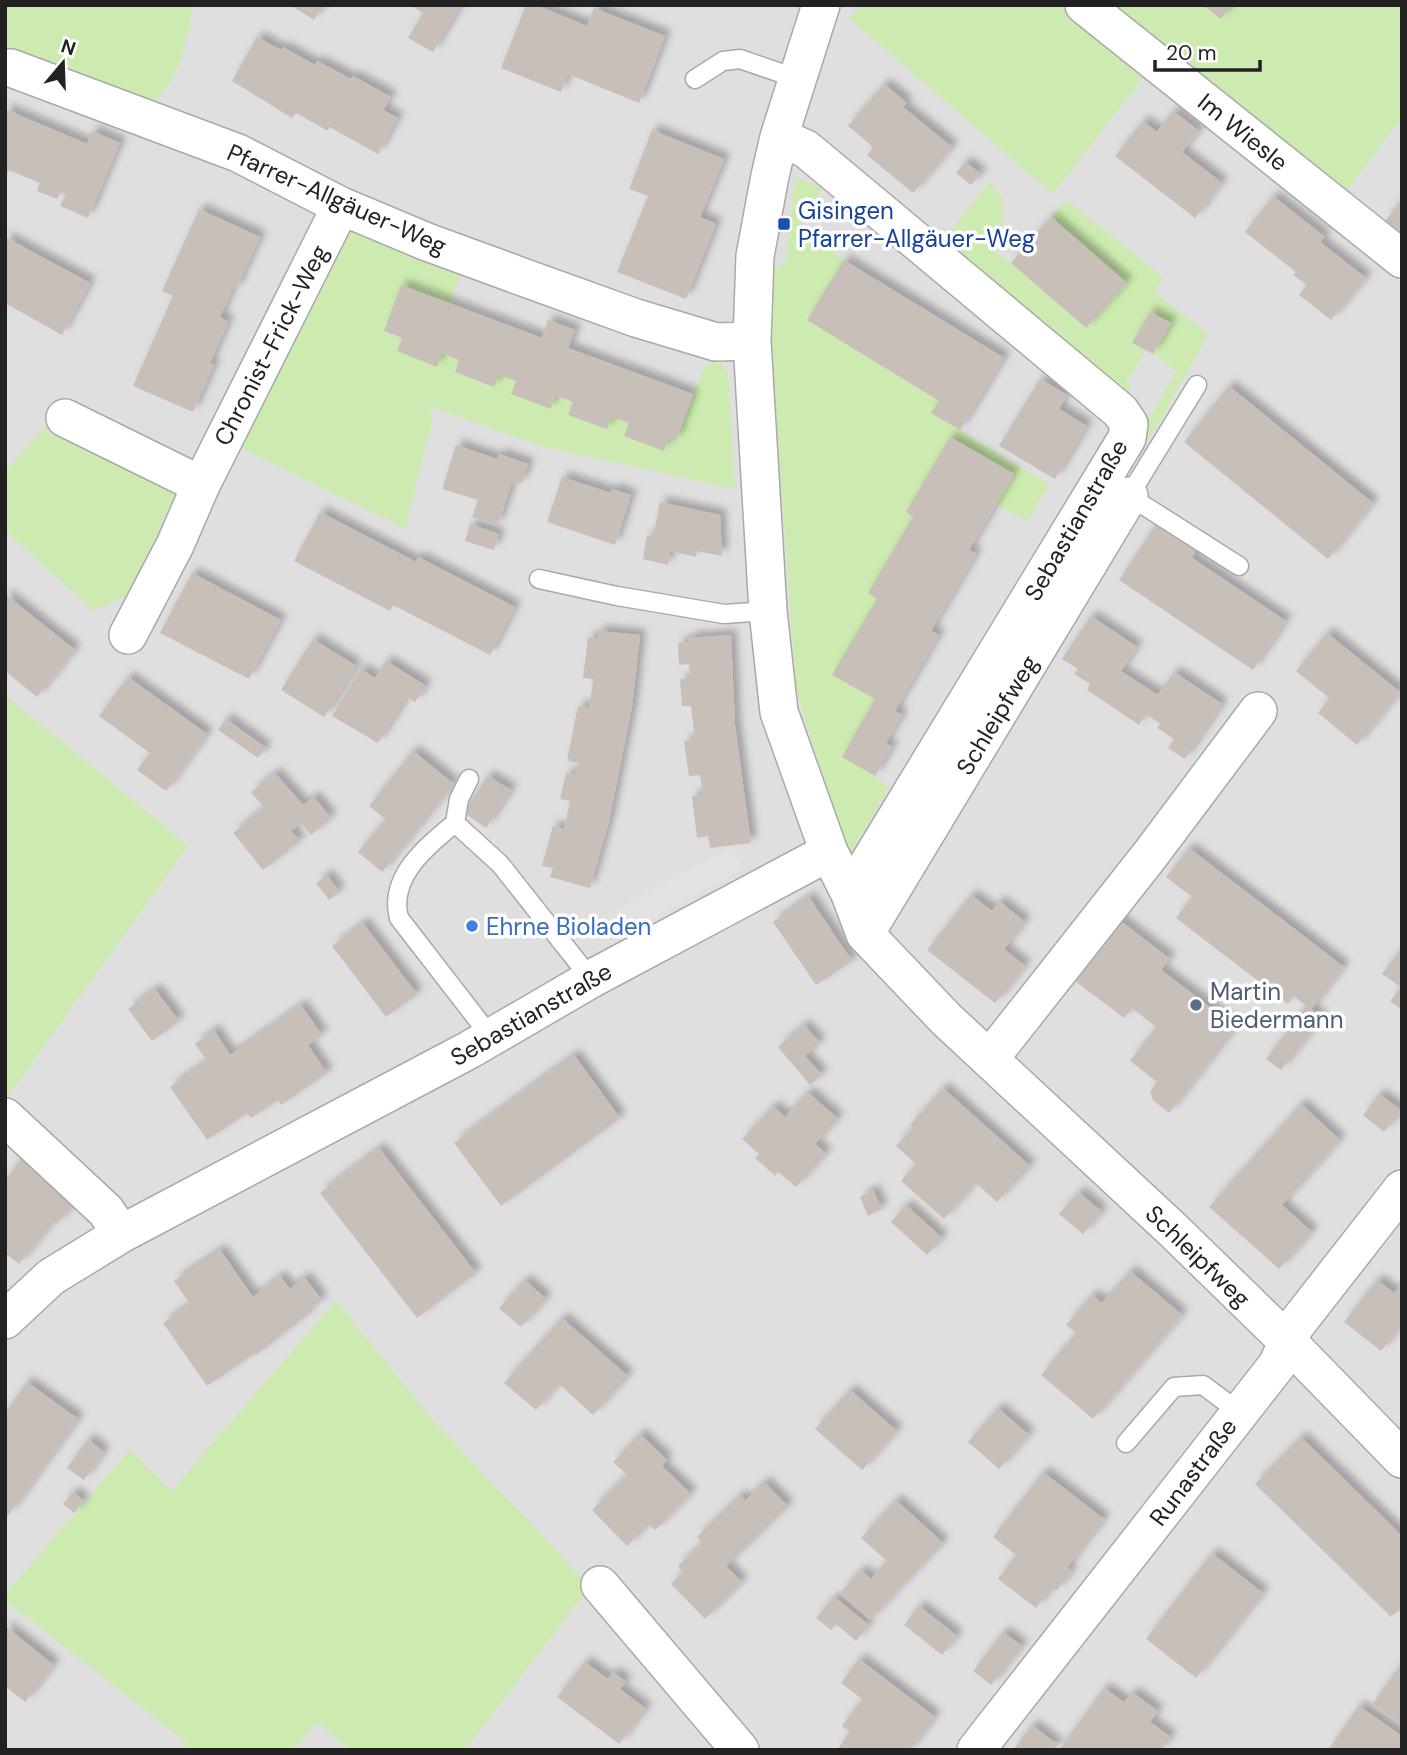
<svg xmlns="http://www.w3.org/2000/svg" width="1407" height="1755" font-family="'DM Sans',sans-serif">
<defs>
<filter id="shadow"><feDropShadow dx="6" dy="-6" stdDeviation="3.5" flood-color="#0004"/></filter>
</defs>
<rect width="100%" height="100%" fill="#f2efe9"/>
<path fill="#e0dfdf" d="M5 5H1402V1750H5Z"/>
<path fill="#cdebb0" d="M5 5H192L193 8C186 43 180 76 154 102L5 62Z
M862 5H1062L1148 71 1053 194 849 18Z
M1108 5H1203L1221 18 1231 5H1402V117L1344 194Z
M795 178 823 187 799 225 844 260 808 320 939 401 932 413 1049 485 1027 521 996 504 1013 474 950 437 906 512 913 517 868 593 877 599 833 675 875 699 842 757 875 776 889 788 848 857 796 689 770 327 775 269 786 262Z
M989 182 1003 198 1002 233 989 249 1011 263 1086 328 1126 283 1051 217 1067 200 1163 277 1154 292 1208 334 1163 416 882 886 875 881 1177 371 1153 354 1171 323 1150 312 1132 343 1143 349V356L1126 382 1131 386 1124 398 943 241Z
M354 224 463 266 450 303 401 285 384 332 675 440 705 366 712 362 722 365 728 373 735 489 538 445 429 406 433 418 405 528 240 447 335 231Z
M46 426 177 487 133 593 93 610 5 530V471Z
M5 695 188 846 5 1100Z
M336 1301 436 1424 590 1586 465 1750H351L316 1722 294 1750H182L186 1742 5 1600V1594L130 1450 171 1491Z"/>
<path fill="#e2e2e2" d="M731 847 743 869 627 932 615 910Z"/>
<path fill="#c7bfb8" filter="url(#shadow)" d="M290 5H323L314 20Z
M410 5H461L433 52 408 38 423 13Z
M526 5H536L587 26 594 8 665 36 639 103 568 74 561 92 501 68Z
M1203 5H1231L1221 19Z
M257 37 281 50 283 47 315 65 317 61 351 79 353 76 391 97 383 110 398 118 378 154 329 127 328 131 296 113 292 118 232 81Z
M884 84 907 103 903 107 952 147 913 193 867 155 873 147 848 126Z
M5 109 87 144 92 131 120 143 88 218 60 206 66 194 61 191 57 199 37 191 40 183 9 170 5 177Z
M1173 111 1199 131 1182 152 1222 183 1195 218 1115 156 1143 121 1157 132Z
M652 130 724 159 700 217 716 224 686 299 617 272 648 196 629 189Z
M965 162 981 174 971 185 956 173Z
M1273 196 1325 237 1320 242 1366 278 1331 320 1299 295 1307 285 1293 275 1296 272 1245 232Z
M1402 200V234L1385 221Z
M199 209 260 237 236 289 233 288 220 317 228 322 210 363 214 365 193 412 133 386 173 296 162 291Z
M1051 217 1127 283 1086 328 1011 263Z
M5 237 90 283 62 335 5 303Z
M844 260 1004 358 960 430 931 413 939 401 807 320Z
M401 285 542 338 548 320 575 330 568 348 693 394 676 441 669 438 664 451 624 436 629 423 612 417 607 429 568 415 573 402 555 395 551 409 511 394 516 381 499 375 494 387 455 372 459 360 442 353 437 367 397 351 402 338 384 331Z
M1150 312 1171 323 1153 354 1132 343Z
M1040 379 1067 395 1059 409 1087 426 1055 479 999 446Z
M1229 386 1373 503 1328 559 1184 442Z
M950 437 1014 474 969 550 976 554 931 631 939 635 895 711 902 715 886 743 892 747 875 776 842 757 875 699 832 675 877 599 868 593 913 517 906 512Z
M456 445 497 459 499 454 528 464 522 482 511 485 498 525 472 517 478 500 442 489Z
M562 477 611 493 612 489 631 495 615 545 547 522Z
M660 502 720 515 722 556 697 551 696 557 670 551 668 565 643 559 647 535 653 537Z
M320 512 416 562 418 557 515 607 490 655 393 605 390 611 294 561Z
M470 524 499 534 494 550 465 541Z
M1156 524 1196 551 1192 558 1286 621 1253 670 1119 580Z
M192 573 281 620 249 679 160 633Z
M5 594 75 650 37 697 5 671Z
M1091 616 1137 647 1121 671 1139 683 1158 695 1174 672 1222 704 1185 759 1168 748 1174 739 1157 728 1160 724 1146 714 1139 725 1087 690 1090 684 1074 674 1078 669 1062 659Z
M598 631 640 635 632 707 609 821 590 888 550 877 553 868 542 866 553 826 564 829 566 820 570 801 560 799 566 773 575 775 578 763 567 761 578 706 589 708 592 689 593 679 583 678 588 637 598 639Z
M1327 633 1400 692 1357 745 1318 713 1329 698 1296 671Z
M731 635 735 725 751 843 710 848 708 836 697 838 692 796 703 795 700 775 689 776 684 741 695 739 691 706H682L680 679H690L689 664 679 665 678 643 688 642V638Z
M313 639 356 666 324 717 281 690Z
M386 661 426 686 415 702 407 697 378 743 332 716 361 669 375 678Z
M128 677 207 734 166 791 137 770 150 753 99 716Z
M226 719 266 748 258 758 218 730Z
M413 751 454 784 382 872 358 852 385 819 369 806Z
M275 773 303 805 314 797 331 818 311 835 301 823 291 831 300 841 263 870 233 833 264 808 251 792Z
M488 776 511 790 486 828 463 812Z
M1189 848 1344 967 1311 1009 1322 1018 1281 1070 1266 1059 1306 1006 1294 996 1288 1004 1176 918 1192 897 1166 877Z
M327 875 339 892 329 900 316 883Z
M971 895 992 911 999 901 1025 922 1004 949 1025 966 995 1003 927 950Z
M809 897 852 961 816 985 773 922Z
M1113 915 1170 959 1161 970 1236 1027 1169 1113 1153 1100 1150 1092 1157 1082 1130 1061 1156 1027 1132 1008 1124 1018 1067 975Z
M363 923 417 994 386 1017 332 946Z
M1402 948V1010L1390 1001 1401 987 1382 974Z
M155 989 179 1021 152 1041 128 1009Z
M301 1005 322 1035 308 1045 327 1073 281 1105 278 1100 251 1118 247 1113 207 1140 170 1087 207 1061 195 1044 214 1030 230 1055Z
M804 1025 820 1043 805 1056 822 1075 810 1085 778 1047Z
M574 1055 620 1118 501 1206 454 1143Z
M943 1088 1030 1166 997 1202 976 1183 944 1219 901 1181 916 1164 896 1146 913 1128 910 1125Z
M808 1092 838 1119 815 1144 826 1154 796 1187 778 1172 775 1176 755 1158 759 1154 742 1139 773 1106 785 1117Z
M1379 1094 1401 1110 1384 1132 1363 1115Z
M1301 1104 1340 1140 1282 1205 1312 1232 1279 1269 1209 1207Z
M379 1148 476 1273 417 1318 320 1193Z
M25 1154 79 1197 57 1224 54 1221 19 1264 5 1253V1180Z
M873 1190 882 1209 868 1216 860 1197Z
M1079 1192 1102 1212 1083 1234 1059 1214Z
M906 1205 942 1238 927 1255 891 1222Z
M220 1250 253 1297 280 1276 290 1289 304 1277 322 1300 308 1311 309 1313 256 1355 255 1353 207 1386 163 1323 190 1304 174 1281Z
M1130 1271 1182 1315 1093 1419 1041 1375 1076 1333 1066 1325 1092 1295 1102 1303Z
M525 1280 546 1299 521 1327 499 1308Z
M1377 1280 1394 1293 1402 1282V1324L1381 1351 1344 1322Z
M562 1318 628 1376 593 1415 559 1384 536 1410 504 1383Z
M27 1382 78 1419 7 1517 5 1413Z
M850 1390 897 1431 862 1470 815 1429Z
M998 1408 1029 1435 999 1469 968 1442Z
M640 1434 667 1460 662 1466 691 1494 655 1530 649 1524 627 1546 592 1510 627 1475 613 1462Z
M1301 1437 1402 1536V1607L1391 1617 1255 1484Z
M88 1439 104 1452 84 1480 67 1468Z
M1043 1472 1104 1519 1067 1568 1072 1571 1056 1591 1052 1587 1036 1608 998 1579 1016 1555 993 1537Z
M764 1482 788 1506 726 1566 742 1582 705 1619 671 1584 683 1572 678 1566 702 1543 697 1537 740 1495 745 1501Z
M73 1492 84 1501 74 1513 63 1504Z
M896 1500 943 1543 870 1620 840 1593 861 1570 871 1579 887 1561 861 1538Z
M1212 1553 1263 1593 1196 1678 1146 1639Z
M834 1597 869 1625 856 1641 836 1624 831 1630 816 1618Z
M919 1606 957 1636 942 1655 904 1625Z
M5 1626 54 1665 25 1702 5 1686Z
M1003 1632 1022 1646 991 1685 973 1671Z
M859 1659 935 1717 910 1750H837L850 1732 842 1726 862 1699 841 1683Z
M585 1662 608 1679 613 1672 626 1682 620 1689 646 1709 619 1744 557 1697Z
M1402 1663V1725L1372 1704Z
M1104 1688 1124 1702 1132 1692 1158 1711 1150 1722 1171 1737 1161 1750H1059Z
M1359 1706 1402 1736V1750H1328Z
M1032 1725 1058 1745 1054 1750H1013Z"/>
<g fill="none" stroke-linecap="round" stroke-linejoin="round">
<defs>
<path id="lane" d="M695 79 723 61 740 59 798 79
M1197 385 1129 496 1239 566
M539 579 617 596 724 614 768 611
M455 823 459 799 469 779
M491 1037 399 918C388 877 427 846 455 823L500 864 591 979
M1126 1443 1174 1387 1203 1385 1239 1412"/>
<path id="street" d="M821 5 779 137 770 176 755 256 752 341 768 611 779 712 829 852 850 894 865 934 946 1019 1173 1230 1288 1342 1402 1459
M1084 5 1402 259
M5 68H11L238 153 341 206 427 242 528 279 636 318 716 342 752 341
M779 137 806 149 1120 411 1129 424 1127 438 850 894
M65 418 201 485
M128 635 175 545 201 485 341 206
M865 934 1129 496
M990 1058 1150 855 1258 711
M5 1117 106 1211 121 1234
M5 1320 51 1277 121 1234 469 1050 591 979 829 852
M600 1585 740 1750
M976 1750 1277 1365 1295 1326 1402 1189"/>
</defs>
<use href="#lane" stroke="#a9a9a9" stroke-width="21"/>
<use href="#street" stroke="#a9a9a9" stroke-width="40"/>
<use href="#lane" stroke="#fff" stroke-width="18"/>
<use href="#street" stroke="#fff" stroke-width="37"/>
</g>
<rect fill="#1a4fb4" stroke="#fff" stroke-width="2.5" x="777" y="217" width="14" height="14" rx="3.5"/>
<circle fill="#3f7fe0" stroke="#fff" stroke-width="2.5" cx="472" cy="926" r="7"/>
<circle fill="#5c6f8a" stroke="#fff" stroke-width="2.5" cx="1196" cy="1005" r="7"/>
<g text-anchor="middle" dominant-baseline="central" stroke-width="7" stroke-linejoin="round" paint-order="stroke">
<g font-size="24" fill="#222" stroke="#fff">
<text transform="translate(1243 132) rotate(39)">Im Wiesle</text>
<text transform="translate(337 199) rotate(24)">Pfarrer-Allgäuer-Weg</text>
<text transform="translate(271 345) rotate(-63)">Chronist-Frick-Weg</text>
<text transform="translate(1076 520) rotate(-60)">Sebastianstraße</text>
<text transform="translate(997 715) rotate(-59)">Schleipfweg</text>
<text transform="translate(531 1014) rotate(-30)">Sebastianstraße</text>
<text transform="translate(1198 1256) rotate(44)">Schleipfweg</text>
<text transform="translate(1193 1472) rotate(-53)">Runastraße</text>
</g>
<g font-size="24" fill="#164399" stroke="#fff" text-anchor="start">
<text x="798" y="210">Gisingen<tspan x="798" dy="28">Pfarrer-Allgäuer-Weg</tspan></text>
</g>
<g font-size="24" fill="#366cbe" stroke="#fff" text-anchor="start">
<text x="486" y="926">Ehrne Bioladen</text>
</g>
<g font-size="24" fill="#4e5e75" stroke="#fff" text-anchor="start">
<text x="1210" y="991">Martin<tspan x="1210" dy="28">Biedermann</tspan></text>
</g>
</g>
<rect width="1407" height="1755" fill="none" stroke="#222222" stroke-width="14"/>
<g transform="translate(63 63) rotate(19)" stroke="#ffffff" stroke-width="5" paint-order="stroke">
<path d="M0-5L12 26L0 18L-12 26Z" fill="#222222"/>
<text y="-10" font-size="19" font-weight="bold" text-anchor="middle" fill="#222222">N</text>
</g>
<path d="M1155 60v10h105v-10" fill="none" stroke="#222222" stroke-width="3.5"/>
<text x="1166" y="60" font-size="21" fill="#222222" stroke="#ffffff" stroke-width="5" paint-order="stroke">20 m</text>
</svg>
